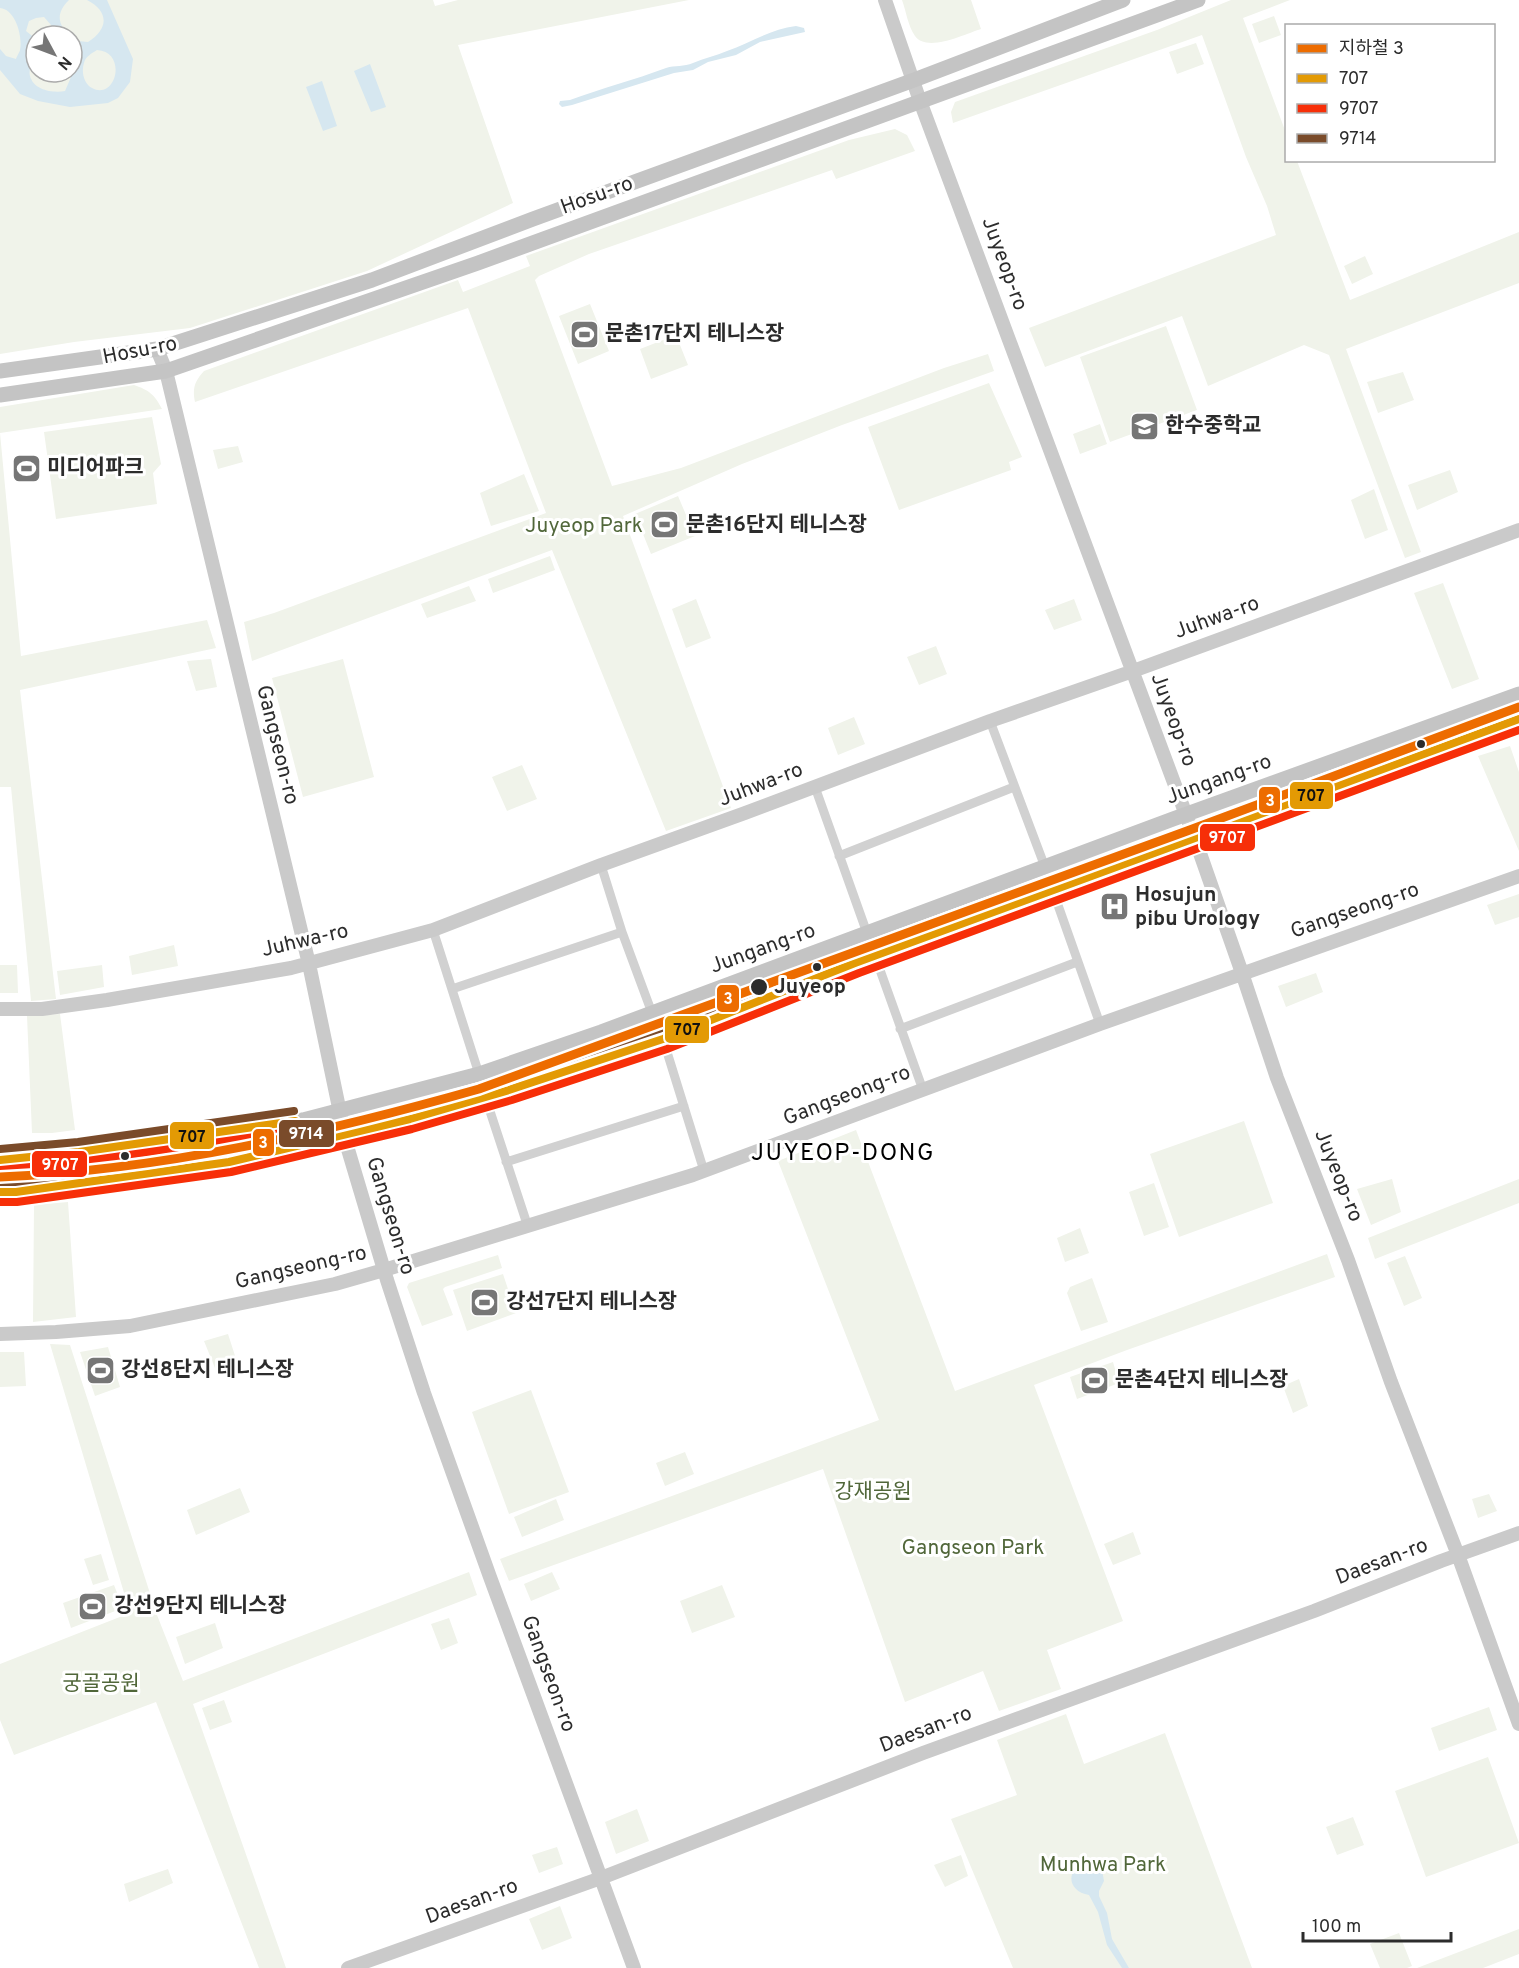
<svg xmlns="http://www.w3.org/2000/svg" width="1519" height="1968" font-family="Overpass,'Noto Sans KR',sans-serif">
<rect width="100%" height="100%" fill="#fff"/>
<path fill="#f0f3ea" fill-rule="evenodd" d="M0 0H433L435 6 458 0H689L458 45 513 203 367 271 190 328 74 342 0 354ZM36 36H72V72H36Z
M902 0H971L981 29C965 34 927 53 915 36 908 26 906 11 902 0Z
M1231 0H1290L1243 18 1286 133V160L1297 161 1350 300 1519 232V283L1346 349 1421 552 1405 558 1329 355 1304 345 1208 386 1182 316 1045 367 1029 328 1276 235 1267 206 1246 157 1202 35 953 123 951 112 955 102 1157 30Z
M1274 16 1281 35 1259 43 1252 24Z
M1196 43 1204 64 1177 74 1169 52Z
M895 129 907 135 915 151 836 179 832 170 589 254 539 276 535 280 612 486 681 468 944 368 988 354 994 371 842 425 742 464 623 516 731 808 666 831 552 550 252 661 244 622 274 613 546 513 468 308 195 402C192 388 195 381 204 371L458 280 463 292 530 266 526 256 849 140Z
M1365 256 1373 274 1352 284 1344 266Z
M590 304 609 351 578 364 559 316Z
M1166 326 1197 410 1110 442 1080 357Z
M676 335 688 365 651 379 640 349Z
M1403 372 1414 400 1378 413 1367 382Z
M989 383 1022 457 1009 462 1011 470 899 510 868 427Z
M134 385C149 390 155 395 162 409L0 433 21 656 207 620 216 648 20 690 56 999 31 1001 11 787H0V407Z
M152 417 161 464 153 473 157 504 56 519 44 432Z
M1100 424 1107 444 1080 454 1073 434Z
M238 446 243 462 218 469 213 450Z
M1450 470 1458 492 1417 510 1408 485Z
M524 474 539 511 491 526 480 493Z
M1374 489 1388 530 1365 539 1351 500Z
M678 496 695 536 651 554 635 514Z
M550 556 555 570 493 593 488 579Z
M1443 583 1479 679 1452 689 1414 593Z
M469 586 476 601 427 618 421 604Z
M696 599 711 638 686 648 672 609Z
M1074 599 1082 620 1054 630 1045 610Z
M936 646 947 674 919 685 907 657Z
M211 659 217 687 196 691 187 661Z
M343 659 374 777 303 797 272 678Z
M854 717 865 744 838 755 828 728Z
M1510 746 1519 772V851L1478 756Z
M522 765 537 799 507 811 492 777Z
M1519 894V917L1495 925 1487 905Z
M174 945 178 966 132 975 129 956Z
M0 965H17L18 993H0Z
M102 965 104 987 60 995 57 971Z
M1316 973 1323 992 1286 1007 1278 986Z
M60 1014 75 1130 52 1133H32L27 1016Z
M1244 1121 1273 1203 1179 1237 1150 1154Z
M856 1130 955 1391 1327 1254 1335 1277 1127 1350 1034 1385 1123 1621 1047 1650 1061 1689 999 1711 983 1671 905 1702 823 1469 509 1581 500 1559 879 1420 778 1161Z
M1392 1179 1401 1212 1371 1225 1357 1189Z
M1519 1179V1203L1375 1259 1368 1238Z
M1154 1183 1169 1227 1144 1236 1129 1192Z
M68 1202 76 1317 33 1322 34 1205Z
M1080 1228 1089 1253 1065 1262 1057 1238Z
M498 1255 502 1268 445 1287 443 1289 453 1315 422 1326 407 1287 409 1283Z
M1405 1256 1422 1298 1404 1306 1387 1263Z
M503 1274 516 1313 467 1331 453 1290Z
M1092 1278 1108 1322 1081 1331 1067 1293 1070 1287Z
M228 1334 238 1365 217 1373 204 1341Z
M50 1344 70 1345 157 1615 183 1681 469 1572 477 1595 193 1704 286 1968H259L156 1702 14 1755 0 1720V1664L130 1613Z
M108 1347 120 1387 95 1396 80 1352Z
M0 1352H24L26 1386 0 1387Z
M1113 1362 1119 1383 1077 1399 1070 1377Z
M1299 1379 1308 1406 1293 1413 1283 1386Z
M531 1390 569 1492 509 1514 472 1412Z
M685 1452 694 1474 665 1486 656 1463Z
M240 1488 250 1512 196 1535 187 1510Z
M1489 1494 1497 1511 1478 1518 1472 1499Z
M556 1499 564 1520 522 1537 514 1517Z
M1133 1532 1141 1554 1113 1565 1104 1544Z
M101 1554 109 1580 93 1585 84 1559Z
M552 1572 560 1589 531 1601 524 1584Z
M114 1585 123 1608 71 1628 63 1603Z
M722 1585 735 1617 692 1633 680 1601Z
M449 1618 458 1643 441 1650 431 1624Z
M215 1623 223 1648 185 1664 176 1637Z
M224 1700 232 1722 210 1730 202 1708Z
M1489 1707 1497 1730 1439 1751 1431 1728Z
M1066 1714 1084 1764 1165 1733 1252 1968H1013L951 1819 1017 1795 997 1740Z
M1488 1757 1519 1843 1426 1877 1395 1791Z
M637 1809 649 1841 616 1854 605 1822Z
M1353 1817 1364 1845 1337 1855 1326 1827Z
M557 1847 563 1864 539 1873 532 1855Z
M961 1855 968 1876 945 1887 934 1865Z
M168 1869 173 1883 129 1902 124 1884Z
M560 1906 572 1938 542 1950 529 1919Z
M1519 1929V1954L1483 1968H1417Z
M1399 1933 1412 1966 1407 1968H1380L1370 1944Z"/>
<path fill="#d6e7f0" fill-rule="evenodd" d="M0 0H69C56 13 57 24 70 36H46L51 32V25L44 17 36 18 29 21 26 31 36 39V59L30 66C30 69 29 73 30 76 34 91 54 93 65 91L71 77 70 72H72V37L78 41 88 42C109 29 109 11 87 0H107L133 59 130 82 118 98 108 103 70 107 38 101 20 94 0 70V49L6 56 16 59C16 58 20 51 20 50 23 36 15 9 0 8ZM97 50C128 52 116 101 92 88 84 84 81 72 84 63 85 57 92 53 97 50Z
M796 26 804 28 805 32 760 42 736 55 708 62 693 70 674 73 572 105 562 107 559 104 560 101 570 100C602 88 634 80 666 68 675 65 684 67 693 63 704 58 716 56 727 51 750 43 771 29 796 26Z
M370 64 386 107 371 112 354 71Z
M322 81 337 126 323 131 306 87Z
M1089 1862 1094 1863 1102 1870 1104 1881 1099 1891V1896L1107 1913 1112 1939 1129 1968H1122L1107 1945 1098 1912 1089 1895C1066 1891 1065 1867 1089 1862Z"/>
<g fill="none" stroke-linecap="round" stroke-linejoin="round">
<path stroke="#d1d1d1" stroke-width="9" d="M990 721 1045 867
M815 787 867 933
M839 856 1014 787
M601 865 622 932 652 1013
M1053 891 1100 1024
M433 930 479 1074
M875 956 923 1090
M452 989 622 932
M900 1029 1077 962
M663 1039 704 1171
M485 1096 528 1227
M506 1162 684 1106"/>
<path stroke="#cacaca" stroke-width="14" d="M885 0 920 101 1195 839 1242 973 1277 1078 1348 1260 1391 1382 1458 1555 1519 1724
M157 349 166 371 309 964 347 1146 387 1280 424 1393 490 1577 634 1968
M0 1009H42L107 1000 291 968 433 930 601 865 745 813 990 721 1133 671 1519 530
M0 1334 56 1332 130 1326 335 1284 384 1270 693 1175 1100 1024 1519 876
M348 1968 601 1878 923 1753 1314 1611 1441 1561 1519 1533"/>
<path stroke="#c4c4c4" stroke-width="15" d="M0 371 157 349 372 280 533 219 914 80 1123 0
M0 395 166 371 478 263 1198 0
M0 1160 79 1152 303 1120 479 1074 601 1032 1173 819 1519 694
M0 1192H16L229 1162 410 1119 509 1090 663 1039 855 963 1519 719"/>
<defs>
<path id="bus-1" d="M0 1160 79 1152 295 1121
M0 1192H16L229 1162 410 1119 509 1090 663 1039 855 963 1519 719"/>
<path id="bus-2" d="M1 1170 80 1162 296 1131
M0 1202H17L231 1172 412 1129 512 1100 667 1049 859 973 1519 730"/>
<path id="bus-3" d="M0 1149 78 1142 294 1111
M0 1182H15L227 1152 407 1109 506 1080 659 1029 851 953 1515 709"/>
</defs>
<use href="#bus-1" stroke="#fff" stroke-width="12"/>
<use href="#bus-2" stroke="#fff" stroke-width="12"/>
<use href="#bus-3" stroke="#fff" stroke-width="12"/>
<use href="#bus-1" stroke="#e39a04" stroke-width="8"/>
<use href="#bus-2" stroke="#f72f08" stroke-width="8"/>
<use href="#bus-3" stroke="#7a4b2a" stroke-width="8"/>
<defs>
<path id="metro-1" d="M0 1177C162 1170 324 1133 479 1089L1187 831 1519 707"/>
</defs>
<use href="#metro-1" stroke="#fff" stroke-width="14"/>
<use href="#metro-1" stroke="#ed6c00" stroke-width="9"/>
</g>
<defs>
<symbol id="stadium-square" viewBox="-11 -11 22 22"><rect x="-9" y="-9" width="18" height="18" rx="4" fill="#767676" stroke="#fff"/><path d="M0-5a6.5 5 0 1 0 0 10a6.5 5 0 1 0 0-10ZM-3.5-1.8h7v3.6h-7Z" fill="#fff"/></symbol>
<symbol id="school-square" viewBox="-11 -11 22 22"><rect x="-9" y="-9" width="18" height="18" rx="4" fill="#767676" stroke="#fff"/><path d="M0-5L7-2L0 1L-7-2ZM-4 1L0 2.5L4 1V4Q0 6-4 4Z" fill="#fff"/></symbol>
<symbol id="hospital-square" viewBox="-11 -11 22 22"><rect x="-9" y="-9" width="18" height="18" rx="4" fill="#767676" stroke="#fff"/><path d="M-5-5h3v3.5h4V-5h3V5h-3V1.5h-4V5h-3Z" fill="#fff"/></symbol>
</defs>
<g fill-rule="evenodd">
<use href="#stadium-square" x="568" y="318" width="33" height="33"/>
<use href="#school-square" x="1128" y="410" width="33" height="33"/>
<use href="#stadium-square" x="10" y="452" width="33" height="33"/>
<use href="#stadium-square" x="648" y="508" width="33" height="33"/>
<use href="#hospital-square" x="1098" y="890" width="33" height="33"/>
<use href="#stadium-square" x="468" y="1286" width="33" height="33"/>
<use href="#stadium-square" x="84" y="1354" width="33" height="33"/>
<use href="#stadium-square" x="1078" y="1364" width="33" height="33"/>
<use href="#stadium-square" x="76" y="1590" width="33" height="33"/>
</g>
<g fill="#2c2c2c" stroke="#fff" stroke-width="2">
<circle cx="1421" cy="744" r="5"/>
<circle cx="817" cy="967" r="5"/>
<circle cx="759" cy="987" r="9"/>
<circle cx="125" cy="1156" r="5"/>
</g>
<g text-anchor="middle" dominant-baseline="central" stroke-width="6" stroke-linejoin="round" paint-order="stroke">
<g font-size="21" fill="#2c2c2c" stroke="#fff">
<text transform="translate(597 196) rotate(-20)">Hosu-ro</text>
<text transform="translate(1004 264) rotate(70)">Juyeop-ro</text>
<text transform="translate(140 351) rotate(-11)">Hosu-ro</text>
<text transform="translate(1217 618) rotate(-20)">Juhwa-ro</text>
<text transform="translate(1173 720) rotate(70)">Juyeop-ro</text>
<text transform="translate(277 745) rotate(76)">Gangseon-ro</text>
<text transform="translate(1219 780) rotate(-20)">Jungang-ro</text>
<text transform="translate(761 785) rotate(-21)">Juhwa-ro</text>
<text transform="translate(1355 911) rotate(-19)">Gangseong-ro</text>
<text transform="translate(305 941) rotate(-13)">Juhwa-ro</text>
<text transform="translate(763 949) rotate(-20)">Jungang-ro</text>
<text transform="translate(847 1096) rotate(-21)">Gangseong-ro</text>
<text transform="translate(1338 1176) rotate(68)">Juyeop-ro</text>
<text transform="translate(390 1216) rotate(73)">Gangseon-ro</text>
<text transform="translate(301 1268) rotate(-13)">Gangseong-ro</text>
<text transform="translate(1382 1562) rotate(-21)">Daesan-ro</text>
<text transform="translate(548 1674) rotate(70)">Gangseon-ro</text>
<text transform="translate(926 1730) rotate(-21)">Daesan-ro</text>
<text transform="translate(472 1902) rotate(-20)">Daesan-ro</text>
</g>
<g font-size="21" font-weight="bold" fill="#2c2c2c" stroke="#fff" text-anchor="start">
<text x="605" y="334">문촌17단지 테니스장</text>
<text x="1165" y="426">한수중학교</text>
<text x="47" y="468">미디어파크</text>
<text x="686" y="525">문촌16단지 테니스장</text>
<text x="1135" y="895">Hosujun<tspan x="1135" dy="24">pibu Urology</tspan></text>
<text x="506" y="1302">강선7단지 테니스장</text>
<text x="121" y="1370">강선8단지 테니스장</text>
<text x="1115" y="1380">문촌4단지 테니스장</text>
<text x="114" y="1606">강선9단지 테니스장</text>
</g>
<g font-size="21" fill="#51673a" stroke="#fff">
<text x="584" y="526">Juyeop Park</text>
<text x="873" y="1492">강재공원</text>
<text x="973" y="1548">Gangseon Park</text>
<text x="101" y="1684">궁골공원</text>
<text x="1103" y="1865">Munhwa Park</text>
</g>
<g font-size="21" font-weight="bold" fill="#2c2c2c" stroke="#fff" text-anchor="start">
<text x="774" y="987">Juyeop</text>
</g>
<g font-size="24" letter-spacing="1.5" fill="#000" stroke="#fff">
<text x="843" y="1154">JUYEOP-DONG</text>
</g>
</g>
<g stroke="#fff" stroke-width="2">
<rect x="1289" y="781" width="45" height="29" rx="6" fill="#e39a04"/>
<rect x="1258" y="786" width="23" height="28" rx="6" fill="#ed6c00"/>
<rect x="1199" y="823" width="57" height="29" rx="6" fill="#f72f08"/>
<rect x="716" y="984" width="24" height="29" rx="6" fill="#ed6c00"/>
<rect x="664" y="1015" width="46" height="29" rx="6" fill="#e39a04"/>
<rect x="278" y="1119" width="57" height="29" rx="6" fill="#7a4b2a"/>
<rect x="169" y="1121" width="46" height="29" rx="6" fill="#e39a04"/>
<rect x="252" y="1128" width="23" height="29" rx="6" fill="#ed6c00"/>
<rect x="31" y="1150" width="57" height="28" rx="6" fill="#f72f08"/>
</g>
<g font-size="16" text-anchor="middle" font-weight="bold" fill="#fff">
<text x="1270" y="806">3</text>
<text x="1227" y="843">9707</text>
<text x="728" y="1004">3</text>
<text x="306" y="1139">9714</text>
<text x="263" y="1148">3</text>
<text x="60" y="1170">9707</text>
</g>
<g font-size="16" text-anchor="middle" font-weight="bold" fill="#111">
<text x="1311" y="801">707</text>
<text x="687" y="1035">707</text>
<text x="192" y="1142">707</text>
</g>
<rect x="1285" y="24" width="210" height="138" fill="#ffffff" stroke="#ababab" stroke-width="1.5"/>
<rect x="1297" y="44" width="30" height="9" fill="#ed6c00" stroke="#ababab" stroke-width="1.5"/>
<text x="1339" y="54" font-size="18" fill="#2c2c2c">지하철 3</text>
<rect x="1297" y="74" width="30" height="9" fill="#e39a04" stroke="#ababab" stroke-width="1.5"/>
<text x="1339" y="84" font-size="18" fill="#2c2c2c">707</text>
<rect x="1297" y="104" width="30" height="9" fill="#f72f08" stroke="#ababab" stroke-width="1.5"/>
<text x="1339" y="114" font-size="18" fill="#2c2c2c">9707</text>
<rect x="1297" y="134" width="30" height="9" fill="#7a4b2a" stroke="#ababab" stroke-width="1.5"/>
<text x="1339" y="144" font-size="18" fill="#2c2c2c">9714</text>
<g transform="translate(54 54) rotate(131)"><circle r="28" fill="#ffffff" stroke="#ababab" stroke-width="1.5"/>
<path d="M0-4.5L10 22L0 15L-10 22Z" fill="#767676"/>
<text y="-9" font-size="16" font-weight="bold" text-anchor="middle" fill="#2c2c2c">N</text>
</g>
<path d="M1303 1932v9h148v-9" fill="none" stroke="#2c2c2c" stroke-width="3"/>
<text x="1312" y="1932" font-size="18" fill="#2c2c2c" stroke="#ffffff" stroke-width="4.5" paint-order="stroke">100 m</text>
</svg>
